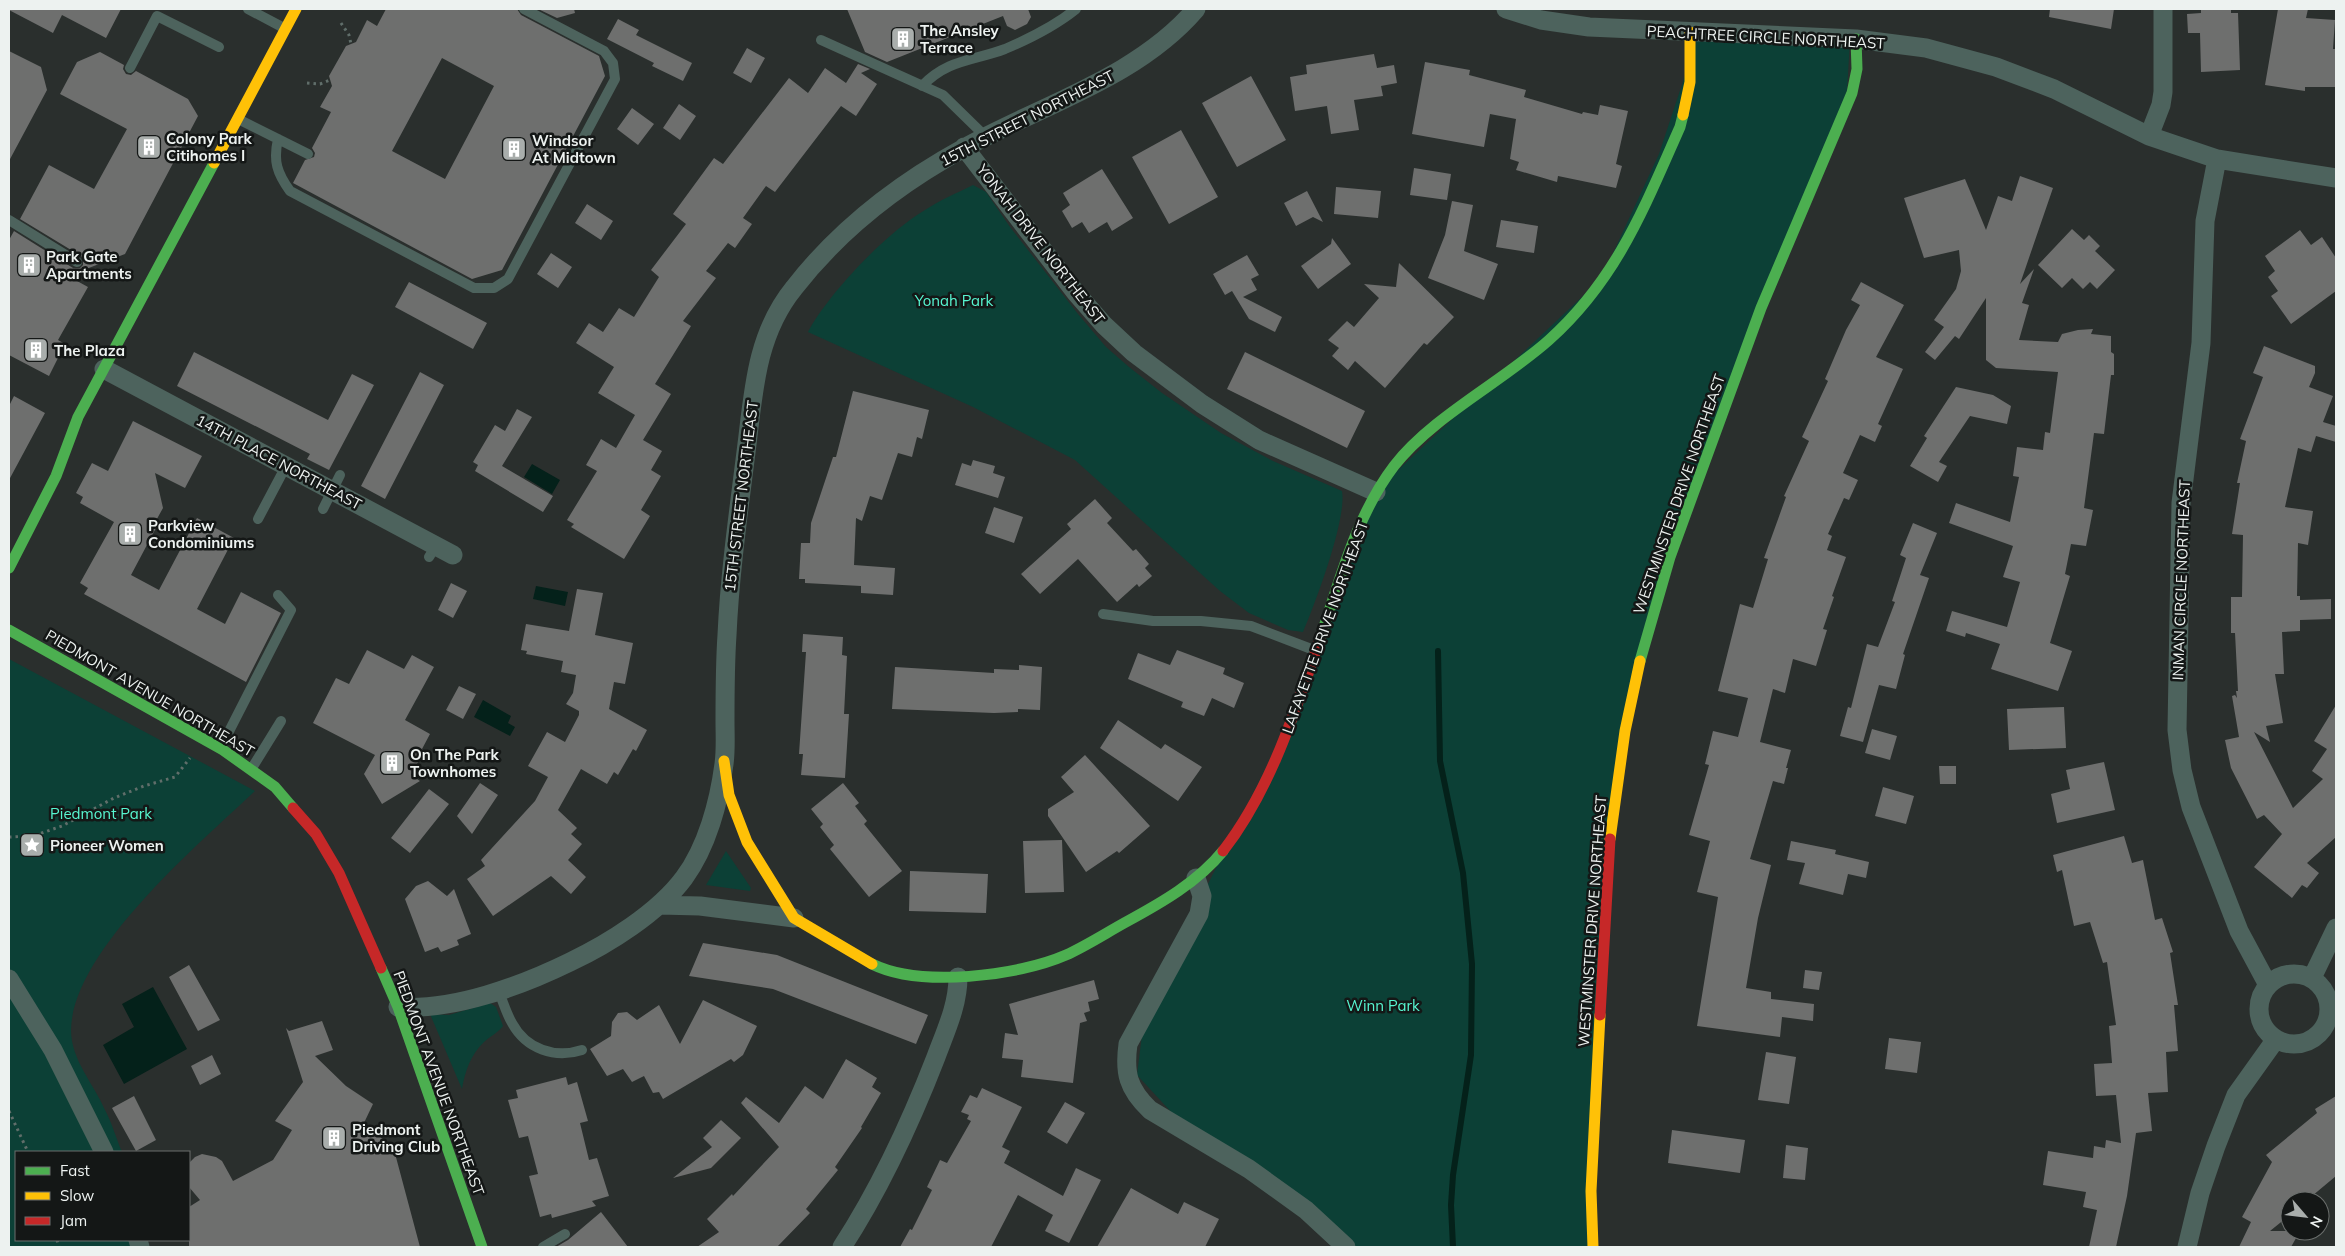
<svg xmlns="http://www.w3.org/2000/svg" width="2345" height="1256" font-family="Mulish,sans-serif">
<rect width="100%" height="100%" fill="#2a2f2d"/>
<path fill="#0c4036" d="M1702 24 1850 40 1847 91 1648 613 1612 845 1593 1247H1350L1186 1128 1137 1075 1145 1011 1277 745 1379 488 1601 279 1659 154Z
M973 185 986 192 1010 227 1078 314 1106 347 1129 367 1162 393 1221 433 1273 461 1342 491C1347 519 1315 604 1303 632L1288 630 1249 613 1220 591 1075 460 973 407 808 332C828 294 887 232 925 210 940 200 957 193 973 185Z
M9 659 255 791C200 843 72 951 71 1030 71 1060 94 1084 105 1110 112 1123 116 1138 122 1152H16V1240H145L147 1247H9Z
M726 851 751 888 750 891 706 885Z
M490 1003 496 1007 503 1026C498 1033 490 1036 484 1042 471 1054 465 1071 462 1089L430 1014 449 1015Z"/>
<path fill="#04211a" d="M532 464 560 480 552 494 524 477Z
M536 586 568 592 565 606 533 599Z
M483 700 511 716 508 723 515 727 510 736 474 717Z
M153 987 187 1049 124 1084 103 1045 134 1027 122 1004Z"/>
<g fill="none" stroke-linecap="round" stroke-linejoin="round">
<path stroke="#04211a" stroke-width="6" d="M1438 651 1440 761 1463 873 1472 964 1471 1055 1453 1175 1451 1205 1453 1247"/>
</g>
<path fill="#6e6f6e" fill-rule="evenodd" d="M50 9H121L106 38 62 15 53 33 9 10Z
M386 9H517L521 15 599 56 605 76 502 270 472 279 293 183 305 160 314 157 315 153 312 148 331 112 320 107 332 86 329 76 346 46 356 42 367 20 377 26ZM442 58 494 86 445 179 392 151Z
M538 9H574L575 13 557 18Z
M847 9H1028L1031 17 1027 24 1015 30 1007 26 1003 16 887 62 865 52Z
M2050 9H2114L2111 29 2049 17Z
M2201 9H2231V13H2238L2240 70 2201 72 2200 33H2188L2187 14 2201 13Z
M2278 9H2308L2306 18 2335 20 2333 49H2336V87H2305V91L2265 85Z
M618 19 639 30 636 35 692 63 683 81 652 66 654 63 607 39Z
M747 48 765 58 751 83 733 73Z
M9 51 41 67 47 90 9 161Z
M100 52 124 65 123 69 126 74 131 75 136 71 188 99 198 116 125 254 68 276 88 287 58 340 65 344 49 376 9 355V240L14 231 73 268H80L83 265V259L81 256 20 219 49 165 94 189 127 129 60 94 77 62Z
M1374 54 1377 68 1394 65 1397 83 1381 86 1383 96 1354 100 1359 130 1331 134 1327 106 1295 111 1290 77 1307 74 1306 65Z
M1425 62 1470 70 1469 75 1526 90 1524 97 1582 114 1583 112 1598 115 1600 105 1628 111 1616 164 1622 166 1616 188 1558 176 1557 182 1516 170 1519 162 1510 159 1516 119 1490 114 1484 147 1412 134Z
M858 64 870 69 861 73 877 84 856 116 841 106 775 192 766 186 743 218 752 224 735 248 728 243 706 271 716 278 683 321 691 326 655 384 671 394 643 440 662 451 651 470 661 476 641 510 650 516 624 559 571 527 574 524 567 520 597 471 586 465 601 439 616 448 635 415 598 393 614 367 576 343 589 323 603 332 619 308 634 317 659 277 651 270 686 224 673 214 714 158 723 164 789 78 808 93 825 68 846 83Z
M1251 76 1286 140 1237 167 1202 103Z
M679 104 696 116 680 140 663 128Z
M632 108 654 124 638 145 617 129Z
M1181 130 1218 197 1169 224 1132 157Z
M1414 168 1451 174 1447 200 1410 195Z
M1102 169 1133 218 1112 231 1107 222 1089 233 1082 222 1072 228 1062 211 1070 205 1063 193Z
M2020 176 2053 188 2020 284 2034 269 2022 303 2029 305 2019 340 2058 342 2062 334 2078 330 2093 329 2091 334 2111 336V352L2114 354V375H2111L2104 434 2094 433 2084 508 2093 510 2086 546 2071 544 2065 574 2070 576 2050 643 2072 651 2058 691 1991 669 2000 644 1966 633 1965 637 1946 631 1952 611 2007 627 2020 582 2003 577 2013 546 1949 523 1956 503 2010 522 2019 477 2013 476 2017 447 2043 450 2045 432 2050 433 2058 372 1996 368 1986 360V298L1959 339 1955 336 1935 360 1925 352 1944 327 1934 320 1956 289 1961 271 1959 250 1924 258 1904 198 1965 179 1986 230 1998 196 2012 201Z
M1336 187 1381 191 1378 218 1334 214Z
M1307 191 1323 222 1313 217 1296 226 1284 203Z
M1452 201 1473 205 1464 251 1498 264 1484 300 1428 278 1445 235Z
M587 204 613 221 601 240 575 223Z
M1501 220 1538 226 1534 253 1496 247Z
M2072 229 2084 240 2089 235 2100 246 2095 251 2115 270 2097 289 2090 282 2083 289 2072 278 2062 288 2038 265Z
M2300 230 2311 245 2322 237 2336 258V291L2291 324 2271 296 2278 291 2268 277 2275 271 2265 256Z
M1332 238 1351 264 1318 289 1301 266 1331 244Z
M551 253 572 267 558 288 537 274Z
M1247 255 1259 275 1251 279 1257 290 1243 297 1282 317 1275 332 1249 319 1232 291 1225 295 1213 274Z
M1399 263 1454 317 1427 345 1424 343 1385 388 1355 361 1348 370 1332 356 1339 348 1328 340 1347 321 1354 327 1379 298 1364 284 1396 287Z
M409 282 487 323 473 349 395 307Z
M1861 282 1904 305 1876 357 1903 369 1878 424 1882 426 1875 442 1860 435 1843 473 1858 480 1849 500 1844 498 1828 534 1832 536 1827 550 1846 557 1832 596 1834 597 1823 629 1827 630 1816 666 1793 659 1785 693 1773 689 1760 742 1791 750 1786 768H1788L1784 784 1773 781 1750 859 1771 865 1758 918 1746 988 1771 992V999L1814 1004 1813 1021 1782 1017 1780 1037 1697 1026 1718 897 1697 892 1710 841 1689 835 1709 765 1705 764 1713 731 1738 737 1748 698 1718 691 1740 604 1753 608 1768 559 1764 558 1786 497 1784 496 1809 441 1802 437 1828 381 1825 379 1846 330 1860 305 1851 300Z
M2264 346 2315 366V373L2309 387 2333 396 2323 422 2336 426V442L2316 436 2311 452 2298 448 2285 507 2313 511 2308 545 2298 543 2297 596H2300V600L2331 599V619L2300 620V631L2282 632 2284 674H2275L2283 723 2266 726 2270 742 2254 732 2293 808 2323 779 2312 771 2327 749 2314 741 2336 705V837L2307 863 2319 873 2307 888 2302 885 2292 898 2254 867 2282 834 2264 815 2257 819 2231 768 2225 740 2239 737 2232 696 2235 695 2237 698 2236 691H2238L2235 633H2231V597H2242L2243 535 2232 534 2240 483H2237L2246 441 2240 439 2263 377 2253 373Z
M194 352 328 420 352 374 374 385 329 470 307 459 310 454 177 386Z
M1245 352 1365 411 1347 448 1227 389Z
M420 372 444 385 385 499 361 486Z
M1956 387 1993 395 2011 406 2007 424 1970 416 1939 462 1947 466 1938 482 1910 466 1927 438 1924 436Z
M853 391 929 410 922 439 917 437 912 457 898 453 882 500 870 496 862 521 856 518 854 565 895 568 893 595 861 593V586L805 583V579H799L801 543H810L811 523 833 457H836Z
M14 396 45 413 9 480V406Z
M517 409 532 417 502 466 553 496 543 512 475 471 478 465 473 462 495 425 505 431Z
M133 421 202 456 185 488 155 473 163 508 153 526 156 528 131 575 159 590 197 518 234 538 197 609 225 624 241 592 281 613 246 682 84 594 88 588 80 583 114 522 80 503 83 497 76 493 92 463 108 471Z
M973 460 995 466 993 473 1005 477 998 498 955 485 962 463 971 466Z
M1095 499 1112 518 1107 523 1133 551 1136 549 1149 564 1145 568 1152 576 1139 587 1137 584 1117 602 1078 559 1040 594 1021 574 1071 529 1067 524Z
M994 507 1023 517 1014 543 985 533Z
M1913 523 1937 533 1920 575 1929 578 1903 654 1905 655 1896 689 1879 685 1863 742 1840 736 1848 707 1851 708 1867 644 1878 647 1895 602 1892 601 1906 558 1900 555Z
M451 583 467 591 453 618 438 610Z
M577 589 603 593 595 635 633 643 625 684 614 682 609 709 647 730 636 751 633 749 618 775 614 772 607 784 581 769 558 810 577 828 571 834 582 844 568 860 586 877 571 894 551 876 493 916 467 879 485 866 481 860 535 801 548 777 528 766 547 732 565 742 579 715V711L566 704 573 693 576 675 561 672 563 661 526 654 527 651 521 650 526 624 569 631Z
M803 634 843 637 842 655 847 656 844 714H849L845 778 801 775 803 754H799L806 652H802Z
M367 650 404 669 412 655 434 667 405 720 430 734 422 749 424 751 411 775 420 781 382 804 364 774 375 755 313 723 336 678 349 684Z
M1177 650 1225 668 1223 674 1244 683 1234 708 1212 698 1204 716 1181 707 1183 702 1128 679 1138 653 1170 665Z
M1019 665 1042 667 1040 710 1018 709V712L994 713 892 709 895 667 994 673V669L1019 670Z
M459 686 476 694 463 719 446 710Z
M2064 707 2066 748 2009 750 2007 709Z
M1118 720 1161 749 1165 744 1202 767 1178 801 1100 748Z
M1872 729 1897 736 1890 760 1865 753Z
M1085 755 1150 826 1119 853 1117 851 1086 872 1048 816V809L1074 792 1061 777Z
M2104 762 2115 810 2057 823 2051 794 2070 789 2066 770Z
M1939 766H1956V784H1940Z
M480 783 498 795 472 834 457 816Z
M843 783 859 803 855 806 867 821 864 824 902 871 869 897 830 849 834 845 820 827 823 824 811 809Z
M1883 787 1914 796 1906 824 1875 816Z
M429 789 449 804 410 853 391 838Z
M2124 836 2132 863 2143 860 2155 920 2162 918 2173 952 2170 953 2178 1005H2174L2178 1051 2166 1052 2168 1092 2148 1093 2152 1131 2136 1133 2127 1196 2116 1247H2089L2097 1210 2083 1207 2086 1192 2043 1185 2048 1151 2093 1158 2094 1146 2105 1148 2106 1140 2121 1143 2116 1095 2096 1096 2094 1064 2112 1063 2109 1026 2116 1025 2107 962 2103 963 2090 922 2074 926 2062 870 2057 872 2053 855Z
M1062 840 1064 892 1025 893 1023 841Z
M1791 841 1836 850 1835 854 1869 862 1866 878 1848 874 1843 895 1799 884 1805 863 1787 860Z
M910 871 988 874 986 913 909 911Z
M428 881 447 896 454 889 471 934 457 940 459 945 441 952 438 947 425 952 405 899 416 886Z
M703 943 777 955 928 1015 916 1044 773 989 689 976Z
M189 965 220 1020 198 1031 169 977Z
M1805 970 1822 972 1819 990 1803 988Z
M1094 980 1099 999 1088 1002 1090 1011 1084 1013 1087 1021 1080 1023 1073 1083 1021 1077 1023 1060 1002 1058 1005 1033 1018 1035 1009 1004Z
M703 1000 757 1026 743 1055 734 1062 731 1059 663 1099 659 1092 653 1093 644 1076 632 1082 623 1069 607 1076 590 1049 611 1036 612 1022 618 1013 627 1012 637 1020 659 1005 680 1044Z
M322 1021 333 1050 315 1056 346 1086 373 1104 363 1125 393 1146 420 1247H189V1207L200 1200 189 1187V1163L195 1157 202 1154 216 1157 222 1161 233 1181 273 1160 292 1130 275 1121 303 1082 286 1028 289 1031Z
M1889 1038 1921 1042 1917 1073 1885 1069Z
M1766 1052 1796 1057 1789 1104 1758 1100Z
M212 1055 221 1074 200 1085 191 1066Z
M846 1059 877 1078 872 1087 881 1093 861 1127 862 1128 835 1167 838 1170 806 1209 810 1213 777 1247H697L719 1232 707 1219 732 1194 733 1196 779 1147 741 1103 746 1097 779 1123 805 1086 823 1099Z
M566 1077 568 1085 577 1082 588 1121 580 1123 589 1160 597 1158 609 1196 592 1201 596 1206 552 1218 551 1214 540 1217 529 1176 538 1174 528 1136 519 1138 508 1100 518 1098 516 1090Z
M982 1088 1022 1107 1002 1147 1010 1151 1004 1163 1063 1196 1076 1168 1101 1180 1069 1243 1045 1231 1053 1215 1018 1195 991 1247H900L910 1229 912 1230 932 1190 927 1187 940 1160 947 1163 971 1121 967 1119 969 1115 961 1112 970 1095 977 1098Z
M134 1096 156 1140 136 1151 112 1108Z
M2336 1096V1176L2306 1201H2290V1215L2270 1231H2300L2291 1247H2239L2251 1222 2242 1217 2272 1162 2266 1155 2317 1113 2315 1109Z
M1065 1102 1085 1113 1067 1144 1047 1132Z
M721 1120 741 1138 711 1168 673 1178 712 1147 703 1138Z
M1672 1130 1745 1140 1740 1173 1668 1163Z
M1786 1145 1808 1148 1805 1180 1783 1178Z
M1131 1188 1178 1214 1184 1202 1219 1219 1205 1247H1097Z
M601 1212 628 1247H556L568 1240Z"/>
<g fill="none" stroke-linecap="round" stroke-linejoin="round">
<path stroke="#606e6a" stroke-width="3" stroke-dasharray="2.5 4" stroke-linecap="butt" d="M341 23 349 35 351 44
M307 83 320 84 330 80
M9 837 33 836 62 826 114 798 144 786 175 777 190 758
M9 1111 28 1152
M57 1240 59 1247"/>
<path stroke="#4d635d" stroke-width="10" d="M248 9 284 28
M821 40 943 95 986 137
M130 68 157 16 219 47
M922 86C948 59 973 61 1005 49 1031 38 1055 26 1076 9
M238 119 308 154
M278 139C273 161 277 173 290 191L474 288H494L508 279 615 79 613 63 604 51 524 9
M9 220 77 262
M323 509 340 475
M258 519 286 466
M429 557 436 546
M1103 614 1153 621H1201L1251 626 1314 650
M221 747 291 610 278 595
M252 768 281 721
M498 990C503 1001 506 1013 512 1023 526 1049 555 1059 582 1050
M543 1247 565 1234"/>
<path stroke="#4d635d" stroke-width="19" d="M1506 9 1541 20 1589 27 1856 39 1926 48 1996 67 2054 89 2149 136 2217 159 2336 178
M2149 136 2161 105 2163 92V9
M964 147 1076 293 1104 325 1134 353 1202 404 1259 440 1376 492
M2217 159 2205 221 2201 343 2181 503 2177 730 2182 770 2191 807 2239 931 2268 985
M104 369 453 555
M1196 878 1202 896 1199 914 1128 1044C1124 1073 1128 1089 1150 1110L1249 1169 1306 1210 1346 1247
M659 905 700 906 794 918
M2259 1009a35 35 0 1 1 70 0a35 35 0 1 1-70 0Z
M2312 978 2336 928
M9 979 53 1050 104 1152
M398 1007C453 1011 521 986 570 962 608 944 658 913 684 878 707 847 719 802 724 764 726 750 725 735 725 721 725 693 725 664 727 635 730 569 740 502 748 436 754 383 759 331 794 288 839 230 900 183 964 148 1041 105 1137 78 1196 9
M138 1240 140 1247
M842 1247C881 1187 910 1124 936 1057 946 1030 958 1005 958 977
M2187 1247 2200 1193 2216 1146 2236 1095 2276 1039"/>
<path stroke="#4caf50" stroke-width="11" d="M9 568 56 476 78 417 214 163
M9 630 223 750 275 787 293 808
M1320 639C1340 580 1356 516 1394 466 1432 417 1502 382 1549 340 1617 279 1644 208 1680 127L1683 115
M1640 661 1670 557 1761 308 1852 93 1857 69 1856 39
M872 964C920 988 1018 976 1066 955 1086 946 1106 933 1126 922 1161 903 1198 882 1223 851
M381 968 398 1007 482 1247"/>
<path stroke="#ffc107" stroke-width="11" d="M1683 115 1690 82V32
M214 163 296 9
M724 761 729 795 747 842 794 918 872 964
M1610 839 1625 731 1640 661
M1593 1247 1591 1191 1600 1015"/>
<path stroke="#c62828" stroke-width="11" d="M293 808 316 834 339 873 381 968
M1223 851C1271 789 1295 711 1320 639
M1600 1015 1610 839"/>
</g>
<defs>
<symbol id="building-square" viewBox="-11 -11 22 22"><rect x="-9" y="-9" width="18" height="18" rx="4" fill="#a9aeac" stroke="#141716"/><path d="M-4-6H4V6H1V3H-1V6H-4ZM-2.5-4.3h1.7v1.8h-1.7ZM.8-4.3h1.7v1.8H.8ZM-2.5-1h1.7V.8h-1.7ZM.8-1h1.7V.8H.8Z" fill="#fff"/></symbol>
<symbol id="sight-square" viewBox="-11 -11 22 22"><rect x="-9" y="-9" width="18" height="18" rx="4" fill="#a9aeac" stroke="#141716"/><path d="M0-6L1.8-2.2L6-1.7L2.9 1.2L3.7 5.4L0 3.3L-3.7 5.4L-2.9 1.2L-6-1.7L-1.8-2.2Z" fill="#fff"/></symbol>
</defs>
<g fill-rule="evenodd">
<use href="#building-square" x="889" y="25" width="28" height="28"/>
<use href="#building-square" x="135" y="133" width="28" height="28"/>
<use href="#building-square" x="500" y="135" width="28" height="28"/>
<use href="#building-square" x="15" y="251" width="28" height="28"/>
<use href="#building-square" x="22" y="336" width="28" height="28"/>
<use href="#building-square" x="116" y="520" width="28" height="28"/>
<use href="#building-square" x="378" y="749" width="28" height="28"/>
<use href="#sight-square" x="18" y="831" width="28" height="28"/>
<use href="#building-square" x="320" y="1124" width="28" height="28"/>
</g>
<g text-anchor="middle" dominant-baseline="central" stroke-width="5" stroke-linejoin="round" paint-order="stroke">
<g font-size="15" font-weight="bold" fill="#edf2f0" stroke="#141716" text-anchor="start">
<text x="920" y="30">The Ansley<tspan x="920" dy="17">Terrace</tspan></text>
<text x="166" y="138">Colony Park<tspan x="166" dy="17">Citihomes I</tspan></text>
<text x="532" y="140">Windsor<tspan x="532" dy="17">At Midtown</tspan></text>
<text x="46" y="256">Park Gate<tspan x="46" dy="17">Apartments</tspan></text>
<text x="54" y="350">The Plaza</text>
<text x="148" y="525">Parkview<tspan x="148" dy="17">Condominiums</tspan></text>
<text x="410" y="754">On The Park<tspan x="410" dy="17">Townhomes</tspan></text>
<text x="50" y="845">Pioneer Women</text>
<text x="352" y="1129">Piedmont<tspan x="352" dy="17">Driving Club</tspan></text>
</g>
<g font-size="15" fill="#edf2f0" stroke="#141716">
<text transform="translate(1766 37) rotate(3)">PEACHTREE CIRCLE NORTHEAST</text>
<text transform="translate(1027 118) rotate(-27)">15TH STREET NORTHEAST</text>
<text transform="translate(1041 244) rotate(52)">YONAH DRIVE NORTHEAST</text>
<text transform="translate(279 462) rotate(28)">14TH PLACE NORTHEAST</text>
<text transform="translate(1679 494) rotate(-71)">WESTMINSTER DRIVE NORTHEAST</text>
<text transform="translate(741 496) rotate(-83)">15TH STREET NORTHEAST</text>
<text transform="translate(2181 580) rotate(-88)">INMAN CIRCLE NORTHEAST</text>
<text transform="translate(1325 627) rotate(-70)">LAFAYETTE DRIVE NORTHEAST</text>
<text transform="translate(150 693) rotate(30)">PIEDMONT AVENUE NORTHEAST</text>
<text transform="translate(1592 921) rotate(-86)">WESTMINSTER DRIVE NORTHEAST</text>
<text transform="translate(439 1083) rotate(70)">PIEDMONT AVENUE NORTHEAST</text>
</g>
<g font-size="15" fill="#57f6d1" stroke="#141716">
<text x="954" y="300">Yonah Park</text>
<text x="101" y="813">Piedmont Park</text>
<text x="1383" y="1005">Winn Park</text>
</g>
</g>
<rect width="2345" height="1256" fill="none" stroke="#edf2f0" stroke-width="20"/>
<rect x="15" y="1151" width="175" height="90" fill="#141716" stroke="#6b6f6d"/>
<rect x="25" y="1167" width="25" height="8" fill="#4caf50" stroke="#6b6f6d"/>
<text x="60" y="1176" font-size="15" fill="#edf2f0">Fast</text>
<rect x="25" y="1192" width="25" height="8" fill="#ffc107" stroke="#6b6f6d"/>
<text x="60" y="1201" font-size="15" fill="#edf2f0">Slow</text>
<rect x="25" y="1217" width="25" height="8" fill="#c62828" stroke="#6b6f6d"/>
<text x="60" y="1226" font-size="15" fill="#edf2f0">Jam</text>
<g transform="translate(2305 1216) rotate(118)"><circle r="24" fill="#141716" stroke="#6b6f6d"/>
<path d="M0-4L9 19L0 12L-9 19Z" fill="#a9aeac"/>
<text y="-8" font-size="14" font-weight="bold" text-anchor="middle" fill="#edf2f0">N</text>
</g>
</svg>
